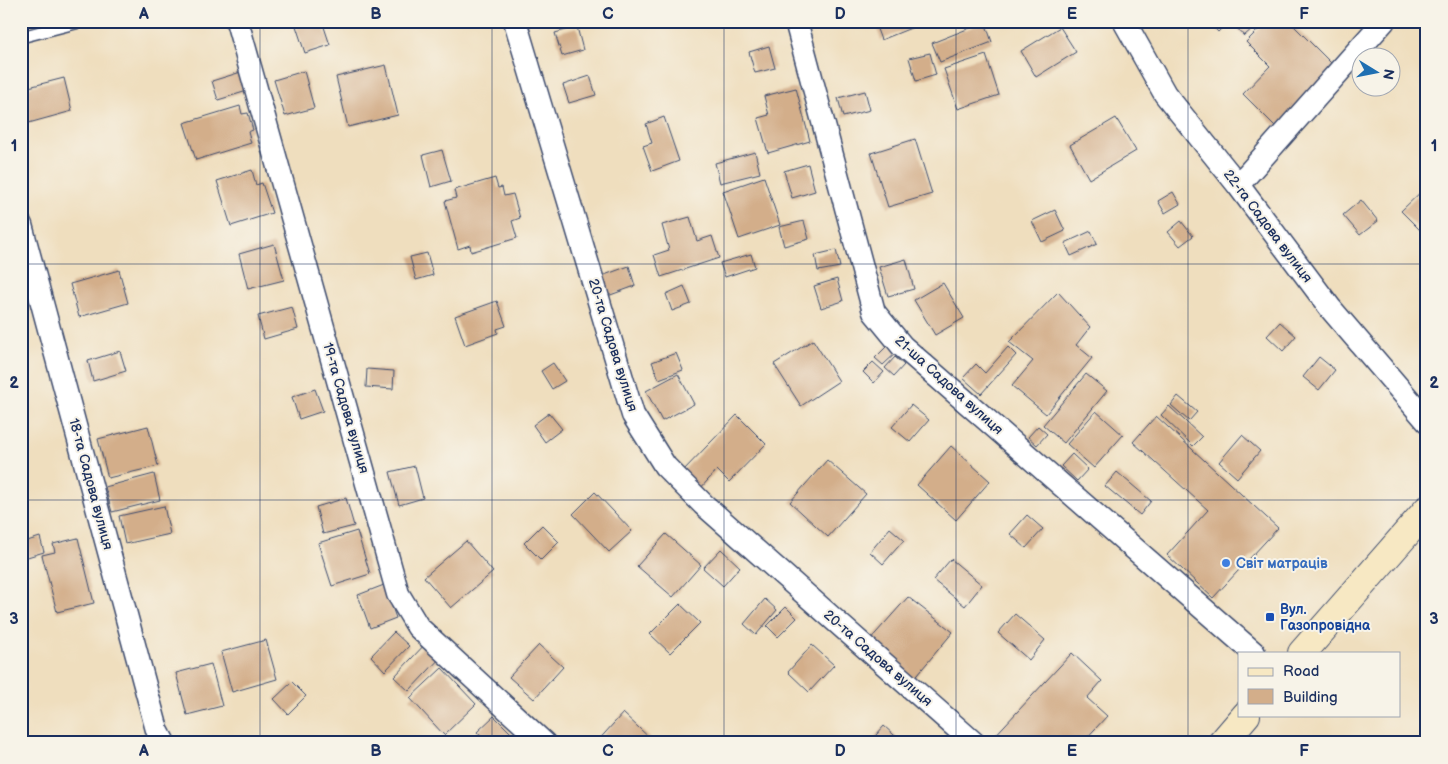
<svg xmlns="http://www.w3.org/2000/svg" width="1448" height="764" font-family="'Balsamiq Sans',sans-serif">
<rect width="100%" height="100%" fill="#f7f3e8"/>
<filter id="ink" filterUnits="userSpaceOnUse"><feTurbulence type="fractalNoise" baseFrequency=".02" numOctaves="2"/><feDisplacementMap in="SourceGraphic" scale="10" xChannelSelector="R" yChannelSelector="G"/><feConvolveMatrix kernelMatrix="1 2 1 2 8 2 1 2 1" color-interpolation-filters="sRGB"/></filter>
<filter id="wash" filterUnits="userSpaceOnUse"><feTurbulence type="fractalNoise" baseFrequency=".0096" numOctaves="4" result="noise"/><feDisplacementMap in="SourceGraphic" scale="20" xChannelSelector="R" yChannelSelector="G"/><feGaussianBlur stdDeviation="1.12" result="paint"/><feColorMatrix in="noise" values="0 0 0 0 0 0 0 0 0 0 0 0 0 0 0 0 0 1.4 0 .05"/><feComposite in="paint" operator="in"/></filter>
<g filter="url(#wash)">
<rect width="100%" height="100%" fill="#efdebe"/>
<g id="blocks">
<path fill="#d3ae8a" d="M300 21H322L330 45 305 53 295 23Z
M874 21H914L916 26 881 40Z
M1208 21H1229L1218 32Z
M1231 21H1261L1244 36Z
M1267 21H1289L1335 67 1276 127 1243 94 1270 66 1246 42Z
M985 22 992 42 940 62 932 43Z
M577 27 583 50 562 56 555 33Z
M1060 27 1076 52 1036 77 1021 51Z
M769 46 775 68 755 73 749 52Z
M930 53 936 75 916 81 909 58Z
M986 55 999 95 958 109 944 69Z
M386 65 398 115 348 127 336 77Z
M304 71 314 108 285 116 274 80Z
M241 72 247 91 218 100 212 81Z
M590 76 596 95 569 103 563 85Z
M64 78 72 111 25 124 21 110V89Z
M796 88 810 141 768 153 758 118 769 115 764 96Z
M865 91 870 110 843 117 838 98Z
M240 106 242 114 248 113 253 130 248 132 251 143 196 160 184 123Z
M664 117 679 161 652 171 643 146 652 143 646 124Z
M1116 118 1136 151 1089 179 1070 145Z
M915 139 932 194 888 207 871 153Z
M442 150 451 181 431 187 423 155Z
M755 152 760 173 720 183 715 163Z
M808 164 815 191 792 198 784 171Z
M252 170 256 185 262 183 272 213 231 226 217 181Z
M764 177 780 225 739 239 723 191Z
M495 178 498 188 502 187 504 196 513 194 520 218 512 221 517 238 471 252 470 245 458 249 445 201 456 198 454 190Z
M1427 186V237L1401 211Z
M1173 192 1180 204 1165 213 1158 201Z
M1361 200 1378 221 1360 235 1343 215Z
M1055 210 1065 231 1042 242 1032 221Z
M690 217 697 241 712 236 719 258 661 277 654 255 669 250 662 225Z
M804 221 809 239 784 246 779 227Z
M1181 221 1193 236 1180 246 1168 232Z
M1091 231 1097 244 1071 256 1065 243Z
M274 244 284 280 248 289 239 254Z
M836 250 840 267 818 271 815 255Z
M427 253 433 275 416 280 410 257Z
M751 254 755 267 725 277 720 263Z
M906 259 914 289 888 296 879 267Z
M629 266 635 286 605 297 599 277Z
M119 270 128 303 79 317 70 284Z
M837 279 843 301 821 308 814 286Z
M943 283 964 318 935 335 914 300Z
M684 286 691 304 672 311 666 294Z
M1058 292 1090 327 1076 345 1092 358 1046 414 1012 386 1033 361 1009 342Z
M497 301 506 326 497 329 498 333 465 345 455 316Z
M292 307 298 329 264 339 258 316Z
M1280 322 1296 336 1283 351 1267 336Z
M813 340 839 381 801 406 774 364Z
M889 344 897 352 883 365 875 358Z
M1008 347 1016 355 981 394 963 378 976 364 985 373Z
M120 351 126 371 93 381 88 361Z
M676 353 683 370 659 379 652 362Z
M895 357 904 365 894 376 885 368Z
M1319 357 1335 370 1319 390 1303 377Z
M873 362 884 372 874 383 863 372Z
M553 363 565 381 552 389 541 371Z
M367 369 394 371 393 389 366 387Z
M678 374 694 404 662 421 646 391Z
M1086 374 1107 391 1064 443 1043 425Z
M315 389 323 411 299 419 292 397Z
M1178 396 1197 412 1189 421 1171 405Z
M911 405 929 420 910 442 892 427Z
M1169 406 1202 437 1193 446 1161 415Z
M1096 411 1123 435 1094 468 1067 444Z
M549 413 562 429 545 442 533 425Z
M737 415 766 444 729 482 717 470 699 490 681 473Z
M1156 416 1278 528 1213 598 1167 555 1208 510 1133 442Z
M148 426 158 466 108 478 98 439Z
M1038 426 1047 434 1037 445 1028 437Z
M1242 435 1260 451 1237 478 1219 462Z
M951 446 990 481 956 520 917 485Z
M1072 454 1088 469 1077 481 1061 466Z
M827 460 866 494 828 537 790 502Z
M415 466 423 498 399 505 390 472Z
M1117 472 1151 501 1140 515 1105 486Z
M154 474 160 500 112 512 105 487Z
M595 492 632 531 609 552 573 514Z
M346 498 354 526 323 534 316 507Z
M164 506 170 534 125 544 119 516Z
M1027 515 1043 529 1026 548 1010 534Z
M542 525 559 542 541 560 524 543Z
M890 528 904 540 883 564 870 552Z
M357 531 370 574 332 586 318 543Z
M666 534 701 565 673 597 637 566Z
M40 537 44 552 24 558 21 543Z
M78 538 94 603 57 612 42 555 55 552 53 544Z
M466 541 493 572 451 608 424 577Z
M721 549 740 567 723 586 703 568Z
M951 559 982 585 965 606 933 580Z
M384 585 396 618 370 628 358 595Z
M908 597 953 632 912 681 868 642Z
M765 599 777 610 756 635 744 624Z
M680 604 700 623 670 653 650 634Z
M786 607 797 618 778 637 767 626Z
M1015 614 1045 640 1029 660 998 633Z
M394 632 409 646 385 671 371 656Z
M266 640 277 679 232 692 221 652Z
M428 641 443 655 409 691 394 677Z
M539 645 563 667 534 699 509 677Z
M812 645 834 665 809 692 788 672Z
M1072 653 1102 681 1087 698 1107 716 1082 743H994L991 740Z
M211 664 222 706 187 715 176 673Z
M442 668 476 704 444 735 410 698Z
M292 682 306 696 288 714 274 699Z
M623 713 655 743H596Z
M494 716 519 741 518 743H487L477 732Z
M884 726 903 743H869Z"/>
</g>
</g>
<g filter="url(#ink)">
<use href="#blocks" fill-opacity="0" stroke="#3b496c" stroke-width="1"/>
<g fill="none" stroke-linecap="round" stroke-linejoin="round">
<defs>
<path id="lane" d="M21 37 83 21"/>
<path id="street" d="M237 21 398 594 418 627 544 743
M515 21 633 415 665 466 703 504 974 743
M796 21 874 312 902 346 1254 653
M1124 21 1165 94 1238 185 1331 309 1427 421
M1238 185 1384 21
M21 225 157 730 164 743"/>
<path id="secondary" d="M1302 653 1427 510
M1222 743 1246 715"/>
</defs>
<use href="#lane" stroke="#3b496c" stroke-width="14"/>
<use href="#street" stroke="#3b496c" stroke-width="25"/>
<use href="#secondary" stroke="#3b496c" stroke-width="30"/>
<path stroke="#3b496c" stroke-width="3" stroke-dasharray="4 4" stroke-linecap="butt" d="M1423 570 1427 574"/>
<use href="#lane" stroke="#fff" stroke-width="11"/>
<use href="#street" stroke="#fff" stroke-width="22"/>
<use href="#secondary" stroke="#f7e8c3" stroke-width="28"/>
</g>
</g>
<path fill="none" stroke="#1b2f5e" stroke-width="1" stroke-opacity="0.55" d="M260 21V743M492 21V743M724 21V743M956 21V743M1188 21V743M21 264H1427M21 500H1427"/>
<circle fill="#3f7fe0" stroke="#f7f3e8" stroke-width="2" cx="1226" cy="563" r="5"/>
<rect fill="#1a4fb4" stroke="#f7f3e8" stroke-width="2" x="1265" y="612" width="10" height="10" rx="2.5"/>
<g text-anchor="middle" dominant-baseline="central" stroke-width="4" stroke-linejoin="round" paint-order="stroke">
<g font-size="14" fill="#1b2f5e" stroke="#f7f3e8">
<text transform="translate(1268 226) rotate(53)">22-га Садова вулиця</text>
<text transform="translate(613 345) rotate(73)">20-та Садова вулиця</text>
<text transform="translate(949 385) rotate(42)">21-ша Садова вулиця</text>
<text transform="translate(346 408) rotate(74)">19-та Садова вулиця</text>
<text transform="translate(91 484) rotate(75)">18-та Садова вулиця</text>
<text transform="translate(878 658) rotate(41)">20-та Садова вулиця</text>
</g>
<g font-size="14" font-weight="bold" fill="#366cbe" stroke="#f7f3e8" text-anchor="start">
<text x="1236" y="563">Світ матраців</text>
</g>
<g font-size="14" font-weight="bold" fill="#164399" stroke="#f7f3e8" text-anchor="start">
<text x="1280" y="609">Вул.<tspan x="1280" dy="16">Газопровідна</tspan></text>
</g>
</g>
<rect width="1448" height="764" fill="none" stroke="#f7f3e8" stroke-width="55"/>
<rect x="1238" y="652" width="162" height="65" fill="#f7f3e8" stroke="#9fa5b1"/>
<rect x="1248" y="668" width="25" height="8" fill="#f7e8c3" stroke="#9fa5b1"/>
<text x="1283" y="676" font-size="15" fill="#1b2f5e">Road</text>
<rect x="1248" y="689" width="25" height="15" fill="#d3ae8a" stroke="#9fa5b1"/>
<text x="1283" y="702" font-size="15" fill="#1b2f5e">Building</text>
<g transform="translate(1376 72) rotate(100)"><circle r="24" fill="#f7f3e8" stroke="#9fa5b1"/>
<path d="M0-4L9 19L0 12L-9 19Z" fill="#1f6fb2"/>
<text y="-8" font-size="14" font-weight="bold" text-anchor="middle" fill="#1b2f5e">N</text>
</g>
<rect x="28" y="28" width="1392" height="708" fill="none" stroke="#1b2f5e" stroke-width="2"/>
<g font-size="16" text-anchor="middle" font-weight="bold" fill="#1b2f5e">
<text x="144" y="19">A</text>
<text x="376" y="19">B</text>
<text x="608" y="19">C</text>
<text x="840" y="19">D</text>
<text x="1072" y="19">E</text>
<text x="1304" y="19">F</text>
<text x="14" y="151">1</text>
<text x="1434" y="151">1</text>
<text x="14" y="388">2</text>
<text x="1434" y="388">2</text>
<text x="14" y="624">3</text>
<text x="1434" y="624">3</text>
<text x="144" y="756">A</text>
<text x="376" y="756">B</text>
<text x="608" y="756">C</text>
<text x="840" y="756">D</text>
<text x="1072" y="756">E</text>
<text x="1304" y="756">F</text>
</g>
</svg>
